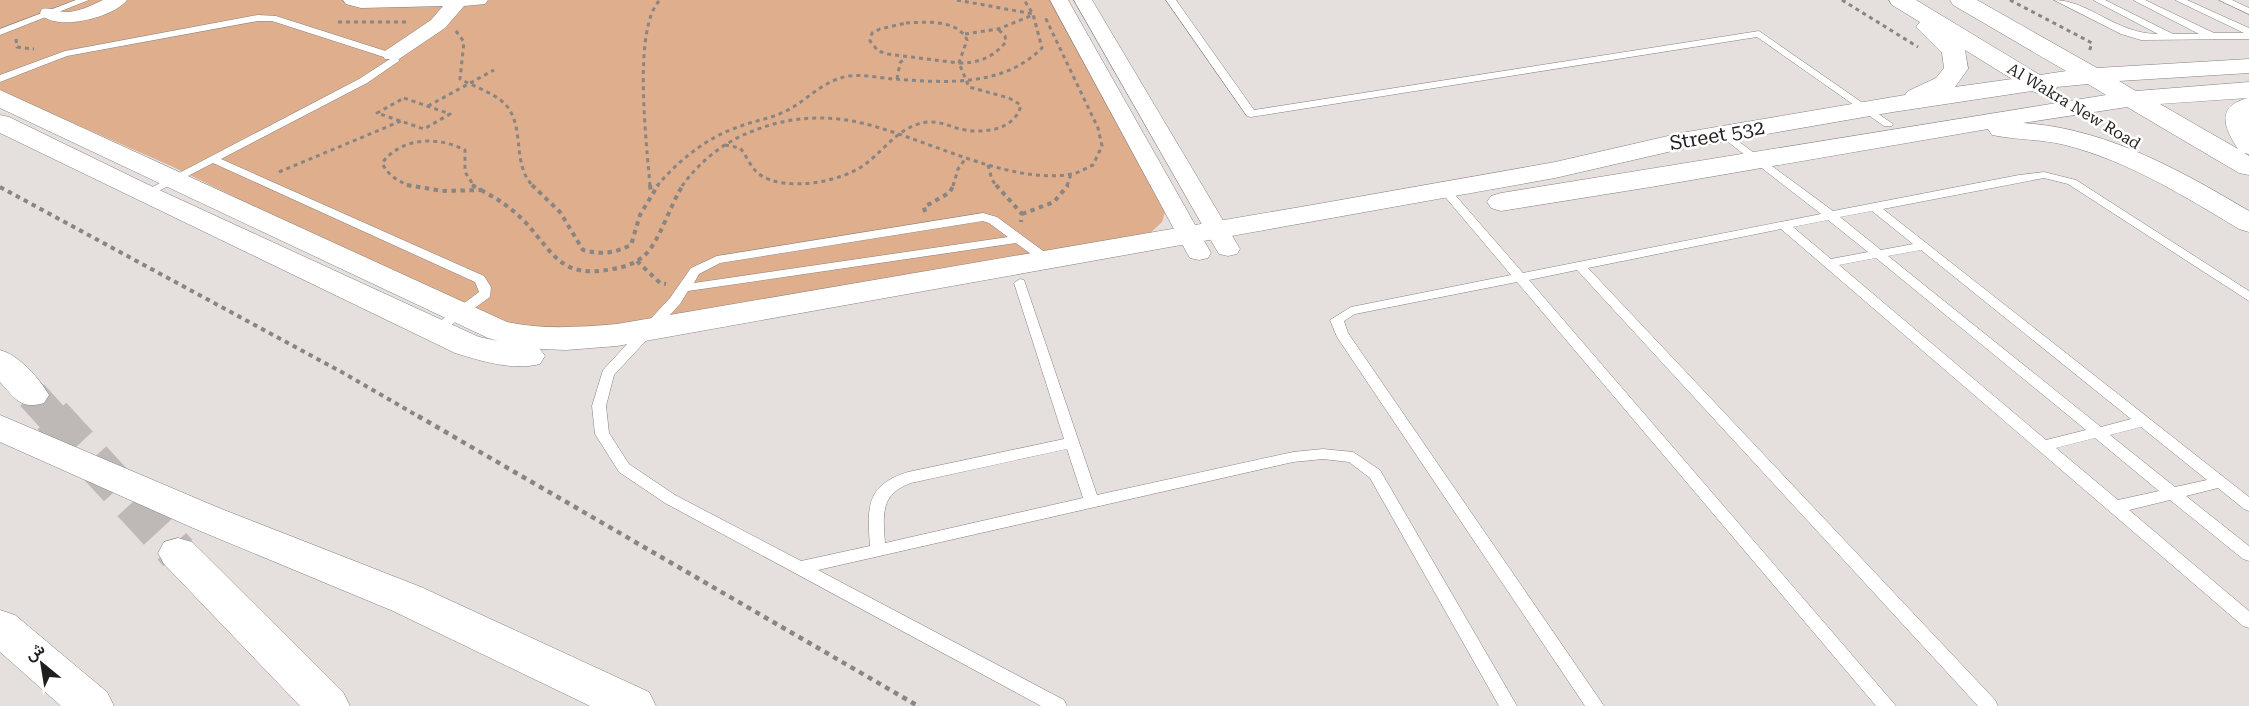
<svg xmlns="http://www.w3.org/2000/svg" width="2249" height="706" font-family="'Roboto Serif',Vazirmatn,serif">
<rect width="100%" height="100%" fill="#e5e0dd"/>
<path fill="#deae8d" d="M0 0H1052L1165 212 1162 222 1148 235 638 323 562 331 502 324 454 303 171 166 0 91Z"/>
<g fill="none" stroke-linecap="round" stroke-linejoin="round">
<path stroke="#beb9b7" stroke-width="32" stroke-dasharray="32 16" stroke-linecap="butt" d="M32 395 53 418"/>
<path stroke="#beb9b7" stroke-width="39" stroke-dasharray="39 20" stroke-linecap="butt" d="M52 416 178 553"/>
<defs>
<path id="lane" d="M76 0H89L0 35V29Z
M1166 0H1176L1254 110 1759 31 1893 124 1892 126H1884L1757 37 1251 117 1247 116Z
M2054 0C2089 0 2116 34 2158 34L2093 0H2105L2173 34H2199L2133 0H2145L2214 33H2244L2175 0H2187L2249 28V39L2141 40 2121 34Z
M2219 0H2232L2249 8V14Z
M258 15 276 16 398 55 399 61 367 83 221 159 484 276 491 287 490 297 440 333 435 334 428 330 479 292 475 282 213 163 149 196H141L139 194 359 79 390 59 272 21H258L67 56 0 82V75L65 51Z
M1723 130 1833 211 2019 175 2044 172 2076 180 2249 291V301L2068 184 2044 178 1883 209 2249 497V511L2244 509 2218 488 2186 496 2249 546V561L2243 559 2170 500 2129 510 2249 611V628L2243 626 1781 229 1588 268 1995 700 1998 706H1978L1577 270 1529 280 1896 706H1876L1517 282 1355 314 1344 321 1348 333 1604 706H1585L1337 337 1330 320 1351 307 1511 275 1441 192V188H1449L1523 273 1821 214 1719 135 1718 133ZM1872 211 1913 244 1881 250 1840 217ZM1828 220 1868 252 1831 259 1793 227ZM1921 250 2131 419 2101 427 1888 256ZM1876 258 2086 430 2046 440 1839 265ZM2141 427 2207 480 2175 487 2110 435ZM2095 438 2159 491 2118 500 2056 448Z
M983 213 997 217 1050 256 1052 259 1050 262H1042L1016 243 688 291 680 304 614 375 606 406 609 433 629 464 675 495 801 561 870 546C867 507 866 485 908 472L1064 439 1014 283 1020 279 1024 280 1097 495 1293 452 1323 449 1353 452 1380 470 1517 706H1499L1370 478 1349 462 1323 459 1293 462 818 570 1064 700 1067 706H1041L665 503 619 472 595 434 592 406 603 370 670 298 691 268 717 256ZM983 221 989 223 1008 237 694 283 699 274 720 263ZM1067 449 1083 498 885 543C883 514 880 494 911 483Z"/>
<path id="street" d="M103 0H127C115 17 54 33 40 13L42 9C52 7 57 12 66 12 79 12 92 5 103 0Z
M343 0H488L485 4 464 6 445 28 399 59H385L382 55 385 51 431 20 443 6 361 8 346 4Z
M1050 0H1068L1211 253 1208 258 1199 260 1190 258 1187 253Z
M1074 0H1092L1240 249 1237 254 1228 256 1219 254 1216 249Z"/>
<path id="secondary" d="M1889 0H1916L2040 75 2066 71 1953 5 1950 0H1977L2097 68 2249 59V73L2119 81 2136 91 2249 82V154L2244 153 2249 156V175L2239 173 2127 107 2023 123C2105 128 2180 170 2249 211V232L2239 229C2184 196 2128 161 2065 145 2041 139 2016 140 1992 135L1988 129 1651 187 1501 211 1491 208 1487 202 1491 196 1501 193 2106 95 2088 84 2057 87 2054 93 2045 96 2032 91 1893 112 1681 149 1555 178 617 346 566 350 540 349 545 356 540 364C513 371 481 361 455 353L0 133V115L9 117 155 188 479 337 498 341 488 338 0 108V90L507 322C544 330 579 327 617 324L1312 205 1555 162 1681 133 1905 95 1908 91 1936 78 1944 68 1942 53 1916 27 1920 22 1892 5ZM1965 50 2012 79 1955 87 1968 69ZM2248 98C2215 106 2224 128 2238 149L2160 104Z"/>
<path id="highway" d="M0 350C19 355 39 378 49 395L44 403C20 410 15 398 0 382Z
M0 415 219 508 421 587 649 692 656 706H590L393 611 193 528 0 442Z
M178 538 192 542 343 692 350 706H300L164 564 158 553 164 542Z
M0 610 15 615 107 692 114 706H61L0 652Z"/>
</defs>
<use href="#lane" stroke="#85817e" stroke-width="1"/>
<use href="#street" stroke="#85817e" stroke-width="1"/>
<use href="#secondary" stroke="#85817e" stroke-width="1"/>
<use href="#highway" stroke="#85817e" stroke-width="1"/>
<path stroke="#898583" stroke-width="3" stroke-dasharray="4 4" stroke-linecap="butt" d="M957 0 1033 14
M1842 0 1918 47
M2010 0 2092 43 2089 52
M338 22H408
M906 23C925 22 958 19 967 40L959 63 888 54 878 51 870 41 872 33 880 29Z
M456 31 464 42 460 79C473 86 494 93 505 104 526 126 511 164 533 186
M965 34 998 29 1033 15
M16 39 17 47 34 49
M959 63C980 63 993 57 1006 42L1005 36 998 29
M897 79 900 63 906 56
M404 98 450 114 424 129 377 113Z
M428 106 494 70
M725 145 740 148C747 156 750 167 759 174 784 193 845 182 868 162 888 146 901 125 928 122 939 121 949 126 960 129 982 134 1015 131 1021 105L1009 98 969 87 959 63
M988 165 992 180 997 186
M279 172 401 121
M411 186C397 181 389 176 382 163 402 137 437 136 465 150V172L474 186
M650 186C647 146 632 28 660 0
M657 186C678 161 706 138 738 127 753 121 770 119 786 111 808 100 823 80 849 76 864 74 880 78 895 79 946 83 1003 87 1042 48L1033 14 1024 0
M682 186C699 162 725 141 753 131 785 118 818 115 852 121 917 133 1006 186 1072 174 1079 173 1086 168 1093 165L1102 146 1098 128 1045 17
M953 186 958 169 966 158
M1067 186 1071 174"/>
<path stroke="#898583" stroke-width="4" stroke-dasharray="4.5 4.5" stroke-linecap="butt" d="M407 185 442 191 481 190
M472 185 481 190
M532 185 560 212 583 250C601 255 615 253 631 245L640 215 658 185
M650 185 651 194
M996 185 1022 214 1021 222
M0 187 347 375 421 418
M481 190C498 199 513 209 526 223 555 255 561 279 613 269 625 267 637 263 646 254 661 238 670 205 683 185
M925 212 924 207 949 193 954 185
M1022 214 1054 202 1068 185
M637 261 660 283 666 284"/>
<path stroke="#898583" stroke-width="4.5" stroke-dasharray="5 5" stroke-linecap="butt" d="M418 416 918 706"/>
<use href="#lane" fill="#fff" fill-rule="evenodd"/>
<use href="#street" fill="#fff" fill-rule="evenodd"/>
<use href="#secondary" fill="#fff" fill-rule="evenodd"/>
<use href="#highway" fill="#fff" fill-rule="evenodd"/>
</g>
<g text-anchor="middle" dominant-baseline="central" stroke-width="5" stroke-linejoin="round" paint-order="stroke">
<g font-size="16" fill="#211f1e" stroke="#fff">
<text transform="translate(2074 106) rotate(31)">Al Wakra New Road</text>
</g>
<g font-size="20" fill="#211f1e" stroke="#fff">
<text transform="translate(1717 135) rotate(-10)">Street 532</text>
</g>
</g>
<g transform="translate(42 664) rotate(330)" stroke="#ffffff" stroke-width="4.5" paint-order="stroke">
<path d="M0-4.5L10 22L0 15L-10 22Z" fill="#211f1e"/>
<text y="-9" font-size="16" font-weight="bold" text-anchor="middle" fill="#211f1e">ش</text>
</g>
</svg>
